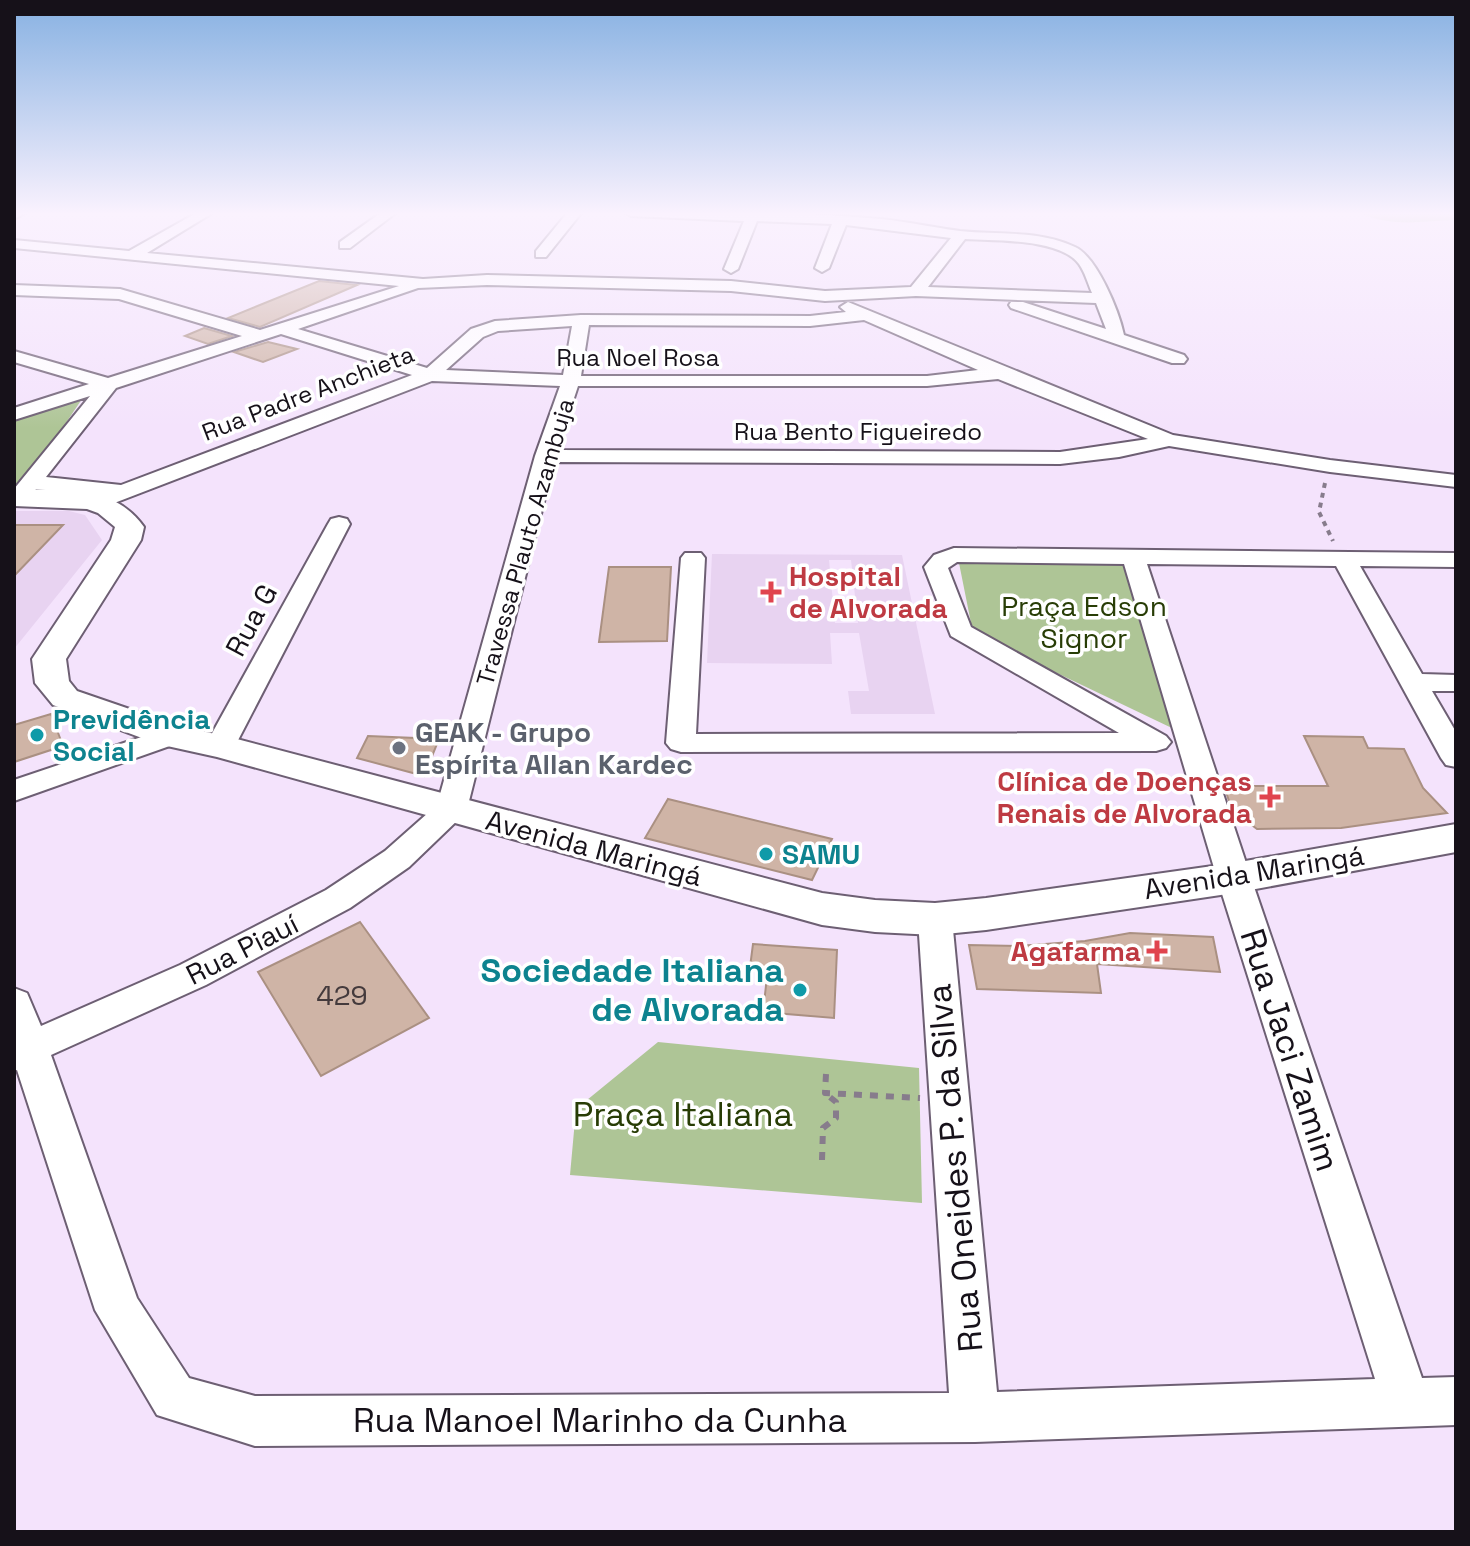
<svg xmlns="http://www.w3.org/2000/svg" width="1470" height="1546" font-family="'Space Grotesk',sans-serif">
<rect width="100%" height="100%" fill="#f4e3fc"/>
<path fill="#e8d3f1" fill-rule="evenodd" d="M14 511H69L85 515 102 540 14 649Z
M712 554 902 555 935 714H851L848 691H869L859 633H830L832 664 707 663ZM851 560 858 623H835L829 560Z"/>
<path fill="#aec596" d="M1358 212H1456V220C1421 221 1391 228 1358 212Z
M84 396 21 490H14V420Z
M959 563 1128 564 1176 730 973 633Z
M658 1042 919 1068 922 1203 570 1175 576 1109Z"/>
<path fill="#cfb4a6" stroke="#aa9082" stroke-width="2" d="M319 281 357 285 260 327 228 318Z
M204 328 232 336 208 344 185 336Z
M268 342 297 349 263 362 234 352Z
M14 525H63L14 576Z
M609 567H671L667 641 599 642Z
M51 714 63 746 14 762V725Z
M368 736 439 739 424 776 357 758Z
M1304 736 1363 737 1368 748 1404 749 1423 788 1447 813 1341 828 1257 829 1232 810 1224 786H1328Z
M668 799 832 839 812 880 645 838Z
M360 922 429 1018 321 1076 258 972Z
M1130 933 1213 937 1220 972 1097 964 1101 993 977 989 969 945 1018 946 1085 941Z
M753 944 837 950 834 1018 763 1012 768 968 750 967Z"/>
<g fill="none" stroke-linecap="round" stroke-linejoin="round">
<defs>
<path id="minor" d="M14 212H27L14 219Z
M198 212H214L147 253 423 279 487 275 731 281 825 291 911 287 951 238 846 225 829 268 822 272 815 268 832 224 757 221 738 269 731 273 724 269 744 221 631 216 624 212C705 209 788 212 869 218 900 220 930 227 960 231 998 235 1039 230 1075 247 1097 257 1119 311 1124 335L1184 355 1187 359 1184 363H1172L1011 308 1009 305 1011 302H1023L1106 329 1096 303 916 296 825 301 731 291 487 285 418 288 298 329 427 368 471 329 495 321 581 315 810 316 846 312 840 307 848 302 1173 435 1330 460 1456 475V487L1330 472 1169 446 1119 457 1060 464 554 462 467 809 462 816 409 867 350 908 206 985 51 1055 137 1298 189 1378 255 1396 949 1393 918 919 923 910 935 906 947 910 952 919 997 1392 1375 1379 1217 878 1124 564 957 562 948 568 971 627 1166 736 1171 742 1166 748 1156 751 681 752 671 749 666 743 681 558 685 553H701L705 558 696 734 1119 733 951 636 924 567 934 555 954 548 1456 553V567L1360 566 1422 674 1456 675V691H1432L1456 732V767L1446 765 1441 758 1336 566 1147 564 1251 878 1422 1378 1456 1377V1425L975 1442 255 1446 157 1415 95 1310 17 1070 14 1071V988L27 993 41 1026 180 965 326 890 385 851 437 805 535 456 560 386 432 381 104 507H88L85 502 95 495 36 489 26 503 14 504V489L90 396 14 420V408L89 384 14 362V351L108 378 242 336 119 299 14 295V285L120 289 260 330 399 286 14 248V240L129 251ZM965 239C994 241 1060 238 1079 264 1085 272 1088 284 1092 293L928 287ZM864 320 978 370 927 376H581L589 325 810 326ZM572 326 563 375 446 370 483 337 498 331ZM281 334 412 375 121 485 46 477 116 388ZM998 379 1148 439 1060 452 557 450 578 386H927Z
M382 212H397L350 248H340V242Z
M568 212H582L546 257H536V251Z
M339 517 347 519 350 524 235 746 230 752 220 755 210 752 205 746 328 524 331 519Z
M171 727 181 730 185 736 181 742 14 801V780Z"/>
<path id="major" d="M14 490C61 489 114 484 144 527L141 540 66 659 69 681 77 691 179 726 233 738 822 893 875 900 935 903 986 898 1234 863 1456 824V852L1234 893 986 930 935 935 875 932 822 925 217 757 158 744 53 705 35 683 32 659 111 540 115 527 98 513 87 509 14 506Z"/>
</defs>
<use href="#minor" stroke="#6d5f73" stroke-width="4"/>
<use href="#major" stroke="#6d5f73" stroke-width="4"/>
<path stroke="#877c8c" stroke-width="4" stroke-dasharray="5 5" stroke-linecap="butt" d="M1325 483 1319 512 1333 541"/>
<path stroke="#877c8c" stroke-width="6" stroke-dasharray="8 8" stroke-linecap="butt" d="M826 1074 825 1093 920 1098
M822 1160 823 1128 836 1118V1102L826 1094"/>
<use href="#minor" fill="#fff" fill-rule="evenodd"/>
<use href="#major" fill="#fff" fill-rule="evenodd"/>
</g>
<linearGradient id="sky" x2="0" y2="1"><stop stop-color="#87b1e2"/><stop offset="0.5" stop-color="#faf2fe"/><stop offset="1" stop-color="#faf2fe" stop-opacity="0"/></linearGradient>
<rect width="1470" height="428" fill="url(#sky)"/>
<g fill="#e0444e" stroke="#fff" stroke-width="3">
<path d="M767 580h8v8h8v8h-8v8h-8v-8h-8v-8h8z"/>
<path d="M1266 785h8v8h8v8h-8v8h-8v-8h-8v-8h8z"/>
<path d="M1153 939h8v8h8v8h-8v8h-8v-8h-8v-8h8z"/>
</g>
<g fill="#0f9aa8" stroke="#fff" stroke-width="3">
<circle cx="37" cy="735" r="8"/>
<circle cx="766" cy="854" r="8"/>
<circle cx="800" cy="990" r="8"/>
</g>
<circle fill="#6b7280" stroke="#fff" stroke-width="3" cx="399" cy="748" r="8"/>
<g text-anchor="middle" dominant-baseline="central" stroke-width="7" stroke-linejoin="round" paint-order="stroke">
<g font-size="24" fill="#161119" stroke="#fff">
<text x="638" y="357">Rua Noel Rosa</text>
<text transform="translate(308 393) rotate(-21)">Rua Padre Anchieta</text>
<text x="858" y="431">Rua Bento Figueiredo</text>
<text transform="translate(525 542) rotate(-74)">Travessa Plauto Azambuja</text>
</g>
<g font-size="28" font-weight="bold" fill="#be3a42" stroke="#fff" text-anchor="end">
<text x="789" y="576" text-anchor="start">Hospital<tspan x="789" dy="32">de Alvorada</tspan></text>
<text x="1252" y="781">Clínica de Doenças<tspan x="1252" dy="32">Renais de Alvorada</tspan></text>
<text x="1141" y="951">Agafarma</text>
</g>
<g font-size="28" fill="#283d06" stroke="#fff">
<text x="1084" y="606">Praça Edson<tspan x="1084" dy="32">Signor</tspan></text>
</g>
<g font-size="28" fill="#161119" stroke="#fff">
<text transform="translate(251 620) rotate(-62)">Rua G</text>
<text transform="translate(594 848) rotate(15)">Avenida Maringá</text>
<text transform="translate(1254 872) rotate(-9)">Avenida Maringá</text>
<text transform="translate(242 949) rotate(-27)">Rua Piauí</text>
</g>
<g font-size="28" font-weight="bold" fill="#0d838f" stroke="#fff" text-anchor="start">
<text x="53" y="719">Previdência<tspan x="53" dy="32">Social</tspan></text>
<text x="782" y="854">SAMU</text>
</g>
<g font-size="28" font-weight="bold" fill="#5b616d" stroke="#fff" text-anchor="start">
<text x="415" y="732">GEAK - Grupo<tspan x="415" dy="32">Espírita Allan Kardec</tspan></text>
</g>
<g font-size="28" fill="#443a3c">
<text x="342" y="995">429</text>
</g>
<g font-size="34" font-weight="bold" fill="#0d838f" stroke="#fff" text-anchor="end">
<text x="784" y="970">Sociedade Italiana<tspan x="784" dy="39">de Alvorada</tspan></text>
</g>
<g font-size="34" fill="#161119" stroke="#fff">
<text transform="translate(1290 1050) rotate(72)">Rua Jaci Zamim</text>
<text transform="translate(955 1168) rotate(-95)">Rua Oneides P. da Silva</text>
<text x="600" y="1420">Rua Manoel Marinho da Cunha</text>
</g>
<g font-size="34" fill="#283d06" stroke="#fff">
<text x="683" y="1114">Praça Italiana</text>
</g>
</g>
<rect width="1470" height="1546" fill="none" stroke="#161119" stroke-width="32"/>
</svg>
